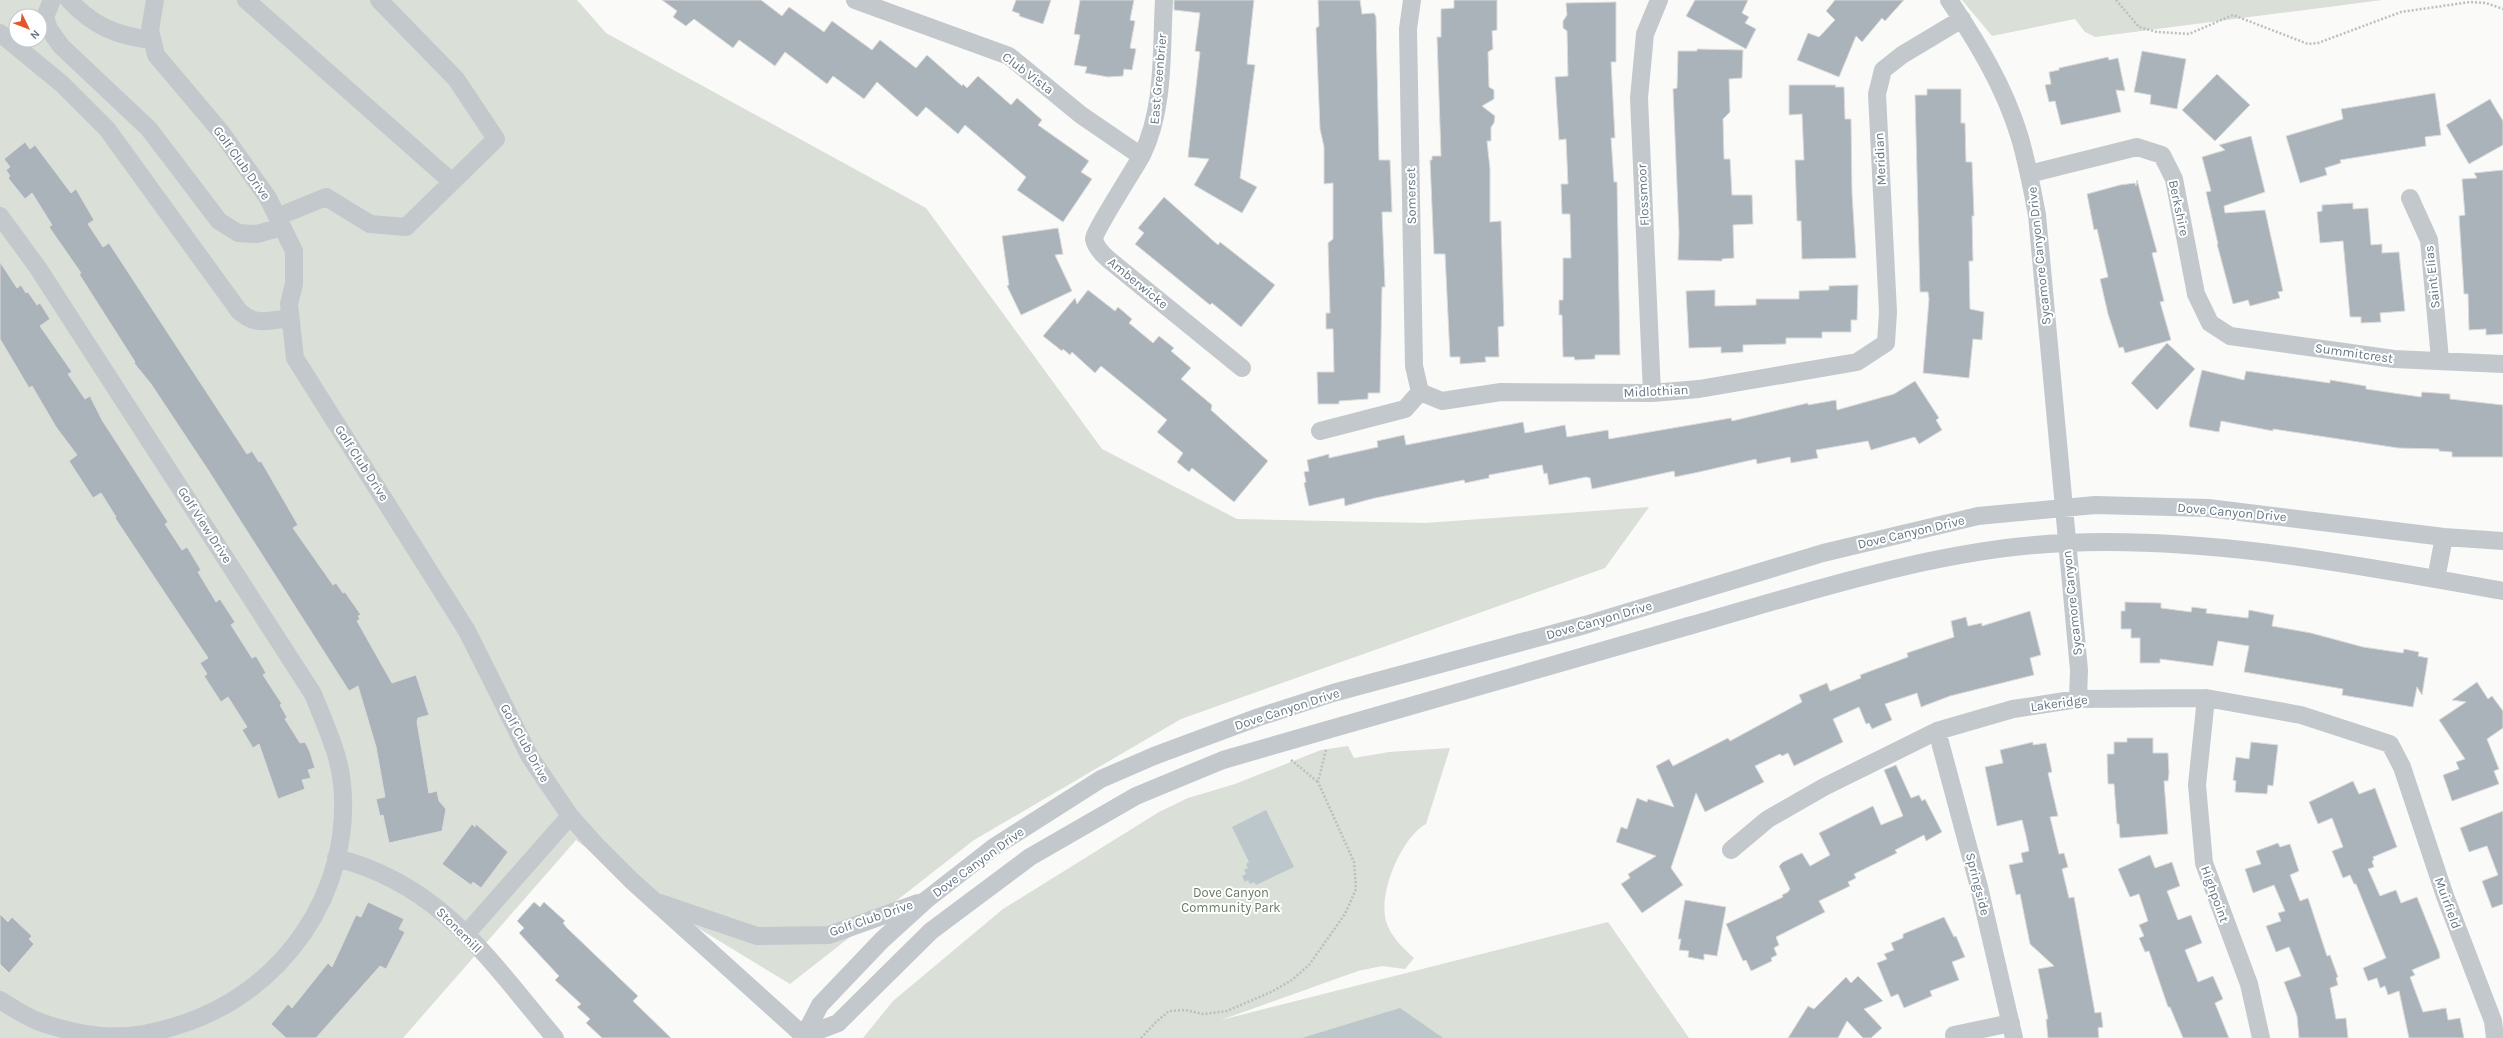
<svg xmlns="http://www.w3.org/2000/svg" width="2503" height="1038" font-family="Karla,sans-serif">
<rect width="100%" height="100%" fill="#fafaf8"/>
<path fill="#dadfd7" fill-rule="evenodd" d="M0 0H577L606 33 926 208 1102 449 1237 519 1425 523 1649 507 1605 568 1181 719 974 840 790 984 654 901 576 840 403 1038H0ZM16 16H40V40H16Z
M1962 0H2382L2095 37 2085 32 2075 19 1992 36Z
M1348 746 1354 758 1389 752 1450 748 1426 824C1401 838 1378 893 1386 921 1391 937 1402 947 1414 958L1405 969 1382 966 1358 971 1221 1020 1608 922 1689 1038H863L893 1001 1003 909 1159 812 1188 798 1235 784 1321 750Z"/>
<path fill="#bbc7cb" d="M1266 810 1294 867 1256 885 1254 882 1250 884 1248 880 1245 882 1242 876 1246 874 1244 870 1248 868 1246 864 1249 862 1232 827Z
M1400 1008 1443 1038H1302Z"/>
<path fill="#aab3b9" stroke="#dcdcda" d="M662 0H761L782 16 789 7 824 32 832 21 872 50 880 40 916 68 927 55 962 86 963 84 967 88 978 76 1011 105 1017 98 1042 120 1038 125 1089 161 1081 172 1092 179 1063 222 1017 190 1026 177 965 125 958 134 926 107 917 117 877 82 864 99 833 76 827 84 785 52 775 66 739 40 733 48 694 19 686 26 673 17 677 11Z
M1016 0H1051L1043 24 1019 16 1020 14 1012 11Z
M1080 0H1134L1130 20 1135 21 1130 48 1136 49 1132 70 1124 69 1123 76 1108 77 1085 73 1087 67 1074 65 1080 35 1074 34Z
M1174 0H1254L1247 64 1255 65 1240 178 1257 187 1242 213 1194 185 1209 159 1188 157 1200 52 1195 51 1200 13 1174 10Z
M1318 0H1360L1362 14 1374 13 1376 17 1379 160H1390L1392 212H1382L1385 287H1382L1380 393H1368V399L1339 401V404H1318L1317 372H1334L1333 329H1326V313H1330L1328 243 1333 239V183L1324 184V147L1320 129 1316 28 1319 26Z
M1454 0H1497V30L1492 31 1493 49 1488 52 1489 87 1494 90V99L1482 106 1495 116 1494 123 1491 127V141H1487L1490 169V222L1501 221 1504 326 1498 327 1499 357H1485L1486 362 1460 364V357H1450L1445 254H1434L1430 160H1432V156H1441L1437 37H1441V9L1454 8Z
M1695 0H1748L1742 13 1749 17 1745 23 1756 29 1746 49 1686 16Z
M1835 0H1904L1885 21 1882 18 1862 42 1856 36 1839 77 1797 60 1808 33 1819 37 1835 20 1826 11Z
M1616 2V62H1611L1615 138H1611L1614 182H1617L1620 355H1595V359L1575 360 1574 357H1563L1562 315H1559V300H1563V258H1571L1570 214H1562L1561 184H1568L1566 139 1559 140 1555 77 1568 76 1567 31 1563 28V21L1567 15 1566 3Z
M1697 49 1743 50 1742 78 1729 79 1730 112 1723 119 1724 159H1730L1732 195H1752L1753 224 1733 225 1734 258 1722 259V261L1678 260 1679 233 1673 89 1677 88 1678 51H1697Z
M2142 51 2186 59 2177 109 2150 104 2151 95 2134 92Z
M2108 57 2109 60 2118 58 2125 91 2116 90 2121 112 2061 125 2055 101 2049 102 2045 85 2051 84 2049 72 2059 70V68Z
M2217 74 2250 105 2215 141 2182 110Z
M1789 85H1836L1835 87H1844L1845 119H1851L1852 193 1856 258 1802 259 1801 221H1797L1795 160H1804L1802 114 1789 115Z
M1927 89H1961V123H1965L1966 162H1972L1974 216H1972L1973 261H1969L1970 309 1984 312 1982 340 1973 339 1969 378 1923 373 1929 299 1928 292H1920L1915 95H1927Z
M2435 93 2441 135 2425 137 2426 146 2340 160 2341 163 2325 168 2327 175 2300 183 2286 136 2343 119 2341 109Z
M2490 99 2503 121V145L2469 164 2446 125Z
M2251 136 2265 192 2224 206 2225 213 2265 210 2283 291 2278 292 2280 298 2250 306 2248 300 2233 304 2217 244H2218L2206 192 2211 191 2202 157 2225 150 2219 145Z
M25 142 30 149 35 145 71 193 76 189 94 220 88 224 103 247 109 243 247 454 252 451 259 462 261 461 298 525 293 528 333 585 336 583 343 593 345 592 361 615 358 616 360 619 357 621 392 683 416 675 429 715 418 718 417 722 429 793 437 791 439 801 446 809 442 831 389 843 383 815 380 816 376 799 385 797 376 747 358 686 349 691 208 470 151 384 134 363 135 362 79 274 81 273 49 227 52 225 32 193 25 199 8 178 10 176 6 170 10 167 4 159Z
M2503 170V334L2486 335V329L2469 330 2468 294H2464L2459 216 2465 215 2462 179 2477 178 2474 173Z
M2137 180 2157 252 2152 253 2164 301 2160 302 2171 340 2125 353 2123 347 2119 348 2108 314 2100 279 2108 277 2097 229 2094 230 2087 194 2120 185 2135 183 2136 186Z
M1164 197 1218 245 1220 242 1275 285 1241 327 1212 303 1210 305 1135 244 1144 233 1138 228Z
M2353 203V209L2368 208 2371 245 2382 244V253L2399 252 2405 311 2380 313 2381 322 2361 323V317H2350L2343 241 2320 243 2317 212 2322 211V205Z
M1058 228 1063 254 1055 255 1072 291 1021 315 1007 286 1009 285 1002 236Z
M0 262 17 288 21 285 26 293 28 292 37 305 40 303 50 319 40 326 72 372 68 374 85 399 90 396 102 420 168 522 165 524 182 550 187 547 201 570 198 572 216 602 220 599 235 622 231 625 252 658 256 656 266 673 263 675 282 704 280 705 287 717 285 719 300 743 305 742 310 752 315 768 308 770 311 778 302 780 305 789 278 799 259 744 253 748 242 730 247 727 228 697 221 702 204 676 207 674 200 663 208 658 115 518 116 517 101 493 93 498 69 461 77 455 56 427 32 386 29 388 0 339Z
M1858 285 1857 320H1851V332H1822V338H1786V344L1743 345V352L1721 353V347L1689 348 1686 291 1715 290V306L1756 305V299H1799V291L1829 290V286Z
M1088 290 1115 311 1118 307 1132 319 1129 323 1153 343 1159 336 1174 348 1171 351 1191 368 1181 379 1212 405 1211 410 1268 461 1234 502 1192 468 1189 472 1177 462 1183 453 1157 432 1167 420 1101 366 1095 373 1072 352 1070 355 1063 349 1062 351 1043 336 1075 298 1077 304Z
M2167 343 2195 369 2157 410 2131 383Z
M2202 370 2244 380 2246 371 2330 383V380L2366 386V389L2421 397 2422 392 2450 394V399L2503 405V457H2452V452L2439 451V449L2398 448 2273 429V431L2221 421 2219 432 2190 427 2189 424Z
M1915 381 1939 418 1936 420 1942 430 1919 444 1915 437 1871 450 1868 441 1816 450 1818 458 1791 463 1790 457 1757 464 1756 459 1699 472 1675 477 1674 471 1592 489 1590 478 1586 477 1549 485 1547 473 1544 474 1542 465 1489 475V478L1465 483 1464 480 1375 498 1345 506 1344 498 1309 506 1304 483 1306 482 1304 472 1309 471 1307 460 1329 454V458L1378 447 1377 441 1404 435 1406 445 1523 422 1525 433 1565 425 1567 437 1608 430 1609 439 1731 418 1732 421 1808 403V405L1836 400 1837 410 1894 394Z
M2125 602 2161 603V608L2191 612 2192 607 2207 609 2206 613 2248 618 2249 610 2274 615 2272 626 2311 633 2363 647 2403 653 2404 649 2419 652 2418 656 2428 658 2422 695 2417 687 2413 707 2342 695 2343 689 2244 672 2249 646 2218 641 2213 666 2160 659V663H2140V638H2131V629H2121V611H2125Z
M2030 611 2041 655 2030 658 2034 675 1950 696 1921 707 1917 693 1885 704 1892 720 1872 729 1869 723 1866 724 1859 707 1833 719 1843 742 1794 766 1788 753 1782 756 1780 754 1755 766 1764 782 1705 812 1696 793 1671 868 1683 885 1642 913 1621 884 1630 878 1628 874 1656 856 1616 842 1621 827 1627 829 1637 798 1647 802 1648 799 1674 807 1656 766 1669 759 1673 766 1728 738 1730 741 1802 702 1799 695 1827 683 1830 691 1861 678 1860 675 1908 657 1907 653 1954 637 1951 621 1966 617 1968 626 1982 623V626Z
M2477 682 2488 699 2492 696 2503 711V728L2487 739 2499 769 2494 771 2499 784 2452 801 2443 775 2459 769 2456 762 2465 759 2439 720 2466 702 2452 700Z
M2127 738H2153V753H2168L2169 773 2168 781H2164L2168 834 2120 838 2119 824H2117L2114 784H2108L2107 754H2114V742H2127Z
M2033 742V745L2046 743 2052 772 2048 773 2058 816 2050 817 2059 854 2064 853 2068 867 2062 869 2069 898 2074 897 2095 1013 2101 1012 2103 1027 2098 1028 2099 1038H2048L2046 1019H2048L2038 969 2054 966 2030 944 2020 894 2016 895 2009 865 2023 862 2021 853 2029 851 2026 836 2022 820 1997 826 1993 806 1985 767 2003 763 2000 750Z
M2251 742 2278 745 2273 786 2268 785 2267 794 2235 792 2236 781 2233 780 2236 757 2249 759Z
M1896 765 1911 798 1919 795 1922 801 1925 799 1942 832 1926 841 1924 835 1895 850 1897 853 1854 874 1856 878 1848 882 1850 886 1819 901 1825 912 1776 937 1779 945 1774 948 1777 955 1771 958 1772 961 1751 971 1746 960 1743 961 1726 924 1783 897 1782 895 1788 892 1790 889 1779 866 1783 862 1802 853 1810 866 1830 855 1819 833 1873 806 1881 825 1903 816 1884 770Z
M2353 781 2359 794 2375 788 2397 847 2373 857 2374 860 2372 861 2374 867 2368 869 2380 896 2396 890 2401 903 2417 897 2439 952 2440 958 2412 970 2415 975 2410 977 2423 1012 2446 1008 2448 1020 2460 1018 2464 1038H2409L2399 991 2388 995 2385 986 2380 988 2377 978 2368 981 2363 968 2386 958 2356 884H2354L2350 875 2343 878 2332 851 2343 847 2332 818 2318 824 2309 802Z
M2503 811V904L2492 908 2482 881 2498 875 2487 846 2469 852 2460 828Z
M472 824 475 827 476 824 508 852 481 888 473 882 471 885 442 864Z
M2278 843 2280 847 2290 844 2299 871 2290 875 2300 901 2308 898 2327 956 2330 955 2338 977 2336 978 2338 985 2330 988 2336 1019 2346 1018 2348 1038H2299L2297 1016 2284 982 2301 976 2289 947 2276 952 2266 926 2281 921 2278 913 2285 911 2274 885 2253 893 2245 869 2261 864 2256 851Z
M2150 855 2155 868 2172 862 2180 886 2167 891 2178 920 2191 915 2202 943 2185 950 2198 982 2213 976 2223 999 2215 1003 2229 1038H2183L2170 1007H2168L2149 951 2145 952 2139 938 2144 936 2139 925 2148 921 2139 894 2130 897 2118 869Z
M1685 900 1726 907 1717 956 1704 954V960L1688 957 1689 951 1679 950 1681 939H1678Z
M368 902 404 919 399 929 405 932 386 969 380 966 316 1038H286L271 1024 288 1004 292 1008 328 963 332 967 356 915 361 917Z
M534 902 540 907 544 902 565 921 563 923 567 928 638 996 633 1001 671 1038H602L586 1023 590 1019 577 1007 581 1004 555 980 559 976 519 933 524 928 517 921Z
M0 914 8 922 12 917 16 921 32 936 29 939 34 944 9 973 0 964Z
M1944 917 1954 937 1956 936 1965 957 1952 962 1959 980 1930 991 1932 996 1904 1008 1898 994 1891 997 1877 963 1887 959 1884 954 1894 950 1891 943 1903 938V934Z
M1858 976 1883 1001 1864 1009 1882 1028 1871 1038H1863L1847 1021 1838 1038H1788L1808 1006 1814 1009 1846 977 1851 983Z"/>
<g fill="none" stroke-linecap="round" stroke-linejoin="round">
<path stroke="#bbbfc2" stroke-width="2.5" stroke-dasharray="2 2" stroke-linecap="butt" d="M2116 0 2139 27 2157 32 2189 34 2233 15 2308 44 2318 43 2401 12 2470 2 2486 3 2503 9
M1291 760 1318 782
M1141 1038 1156 1022 1169 1011 1185 1010 1203 1014 1227 1011 1271 992 1292 980 1309 965 1345 914 1356 889 1354 862 1318 782 1326 750"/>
<path stroke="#c3c8cc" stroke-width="18" d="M52 0 45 17 49 29 61 46 149 129 219 221 238 233 257 234 282 227
M69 0C93 26 117 36 152 40
M155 0 150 30 156 55 221 132 268 198 294 251V284L289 304 295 358 467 631 530 757 570 816 595 844 631 880 804 1036
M246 0 452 182
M855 0 1009 56 1081 115 1141 156
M1164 0C1161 51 1165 108 1142 155 1135 168 1093 233 1094 239 1096 247 1102 254 1108 259L1242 368
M1412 0 1408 29 1414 366 1420 392
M1949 0C1977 42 2004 86 2019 135 2027 161 2032 188 2037 215L2079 670 2078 699
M0 33 62 84 107 129 239 311C256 327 269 320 290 318
M2029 174 2137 147 2162 155 2174 179 2196 294 2210 323 2230 336 2394 359 2503 364
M2410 198 2429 240 2440 359
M0 216 38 268 313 694C324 722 339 753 342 783 353 893 282 993 179 1025 155 1033 127 1038 101 1036 84 1035 56 1028 40 1022 26 1017 13 1008 0 1000
M277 217 326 197 370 224 406 227 496 139 456 79 379 0
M1420 392 1442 401 1501 392 1652 393 1699 389 1857 362 1886 343 1888 312 1877 94 1883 70 1902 55 1962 19
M1652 393 1639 98 1645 34 1659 0
M1320 431 1405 409 1420 392
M2436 579 2444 537
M2206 698 2197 785 2204 863 2249 984 2261 1038
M1937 731 1979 887 2014 1038
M1731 850 1768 819 1824 787 1937 731 2013 709 2078 699 2206 698 2301 715 2390 744 2402 767 2445 896 2493 1021 2495 1038
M336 858C441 884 489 960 555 1038
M660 903 757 936 829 935 918 903
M466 934 570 816
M1954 1035 2011 1023
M804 1036 838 1023 931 931 1030 857 1136 796 1223 760C1380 715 1536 670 1692 625 1811 591 1941 548 2065 543 2209 536 2361 566 2503 591
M803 1038 820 1005 882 940 926 900 994 847 1101 779 1154 756 1259 717 1333 693 1585 625 1823 553 1978 516 2095 505 2208 508 2444 537 2503 541"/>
</g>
<g text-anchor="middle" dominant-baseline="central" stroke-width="4" stroke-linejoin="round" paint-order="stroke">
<g font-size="13" fill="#657683" stroke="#fff">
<text transform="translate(1028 73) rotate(37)">Club Vista</text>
<text transform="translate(1158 79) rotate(-85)">East Greenbrier</text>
<text transform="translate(1880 159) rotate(-93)">Meridian</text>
<text transform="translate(242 163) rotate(54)">Golf Club Drive</text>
<text transform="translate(1643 195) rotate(-93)">Flossmoor</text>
<text transform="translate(1411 196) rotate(-91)">Somerset</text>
<text transform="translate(2179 208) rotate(78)">Berkshire</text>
<text transform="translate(2039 256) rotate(-96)">Sycamore Canyon Drive</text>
<text transform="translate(2432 277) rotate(-96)">Saint Elias</text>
<text transform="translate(1138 283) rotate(39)">Amberwicke</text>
<text transform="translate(2354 353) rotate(8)">Summitcrest</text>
<text transform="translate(1656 391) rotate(-3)">Midlothian</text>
<text transform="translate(362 463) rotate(57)">Golf Club Drive</text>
<text transform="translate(2232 512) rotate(5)">Dove Canyon Drive</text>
<text transform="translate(205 525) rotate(57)">Golf View Drive</text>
<text transform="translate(1911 532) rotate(-13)">Dove Canyon Drive</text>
<text transform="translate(2072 603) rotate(-96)">Sycamore Canyon</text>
<text transform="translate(1599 620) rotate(-16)">Dove Canyon Drive</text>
<text transform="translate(2059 703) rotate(-8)">Lakeridge</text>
<text transform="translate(1287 709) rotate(-18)">Dove Canyon Drive</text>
<text transform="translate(525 743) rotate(61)">Golf Club Drive</text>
<text transform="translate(978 862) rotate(-36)">Dove Canyon Drive</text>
<text transform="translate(1978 884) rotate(76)">Springside</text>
<text transform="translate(2215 894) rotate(70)">Highpoint</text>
<text transform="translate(2448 903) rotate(70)">Muirfield</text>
<text transform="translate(871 918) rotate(-19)">Golf Club Drive</text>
<text transform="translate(459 930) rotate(45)">Stonemill</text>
</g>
<g font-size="13" fill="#687a64" stroke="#fff">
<text x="1231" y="892">Dove Canyon<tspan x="1231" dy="15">Community Park</tspan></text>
</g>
</g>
<g transform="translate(28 28) rotate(133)"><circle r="19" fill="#ffffff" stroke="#c1c8cd"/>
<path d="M0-3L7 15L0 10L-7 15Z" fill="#e4572e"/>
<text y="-6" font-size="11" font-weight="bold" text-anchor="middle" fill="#657683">N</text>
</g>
</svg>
